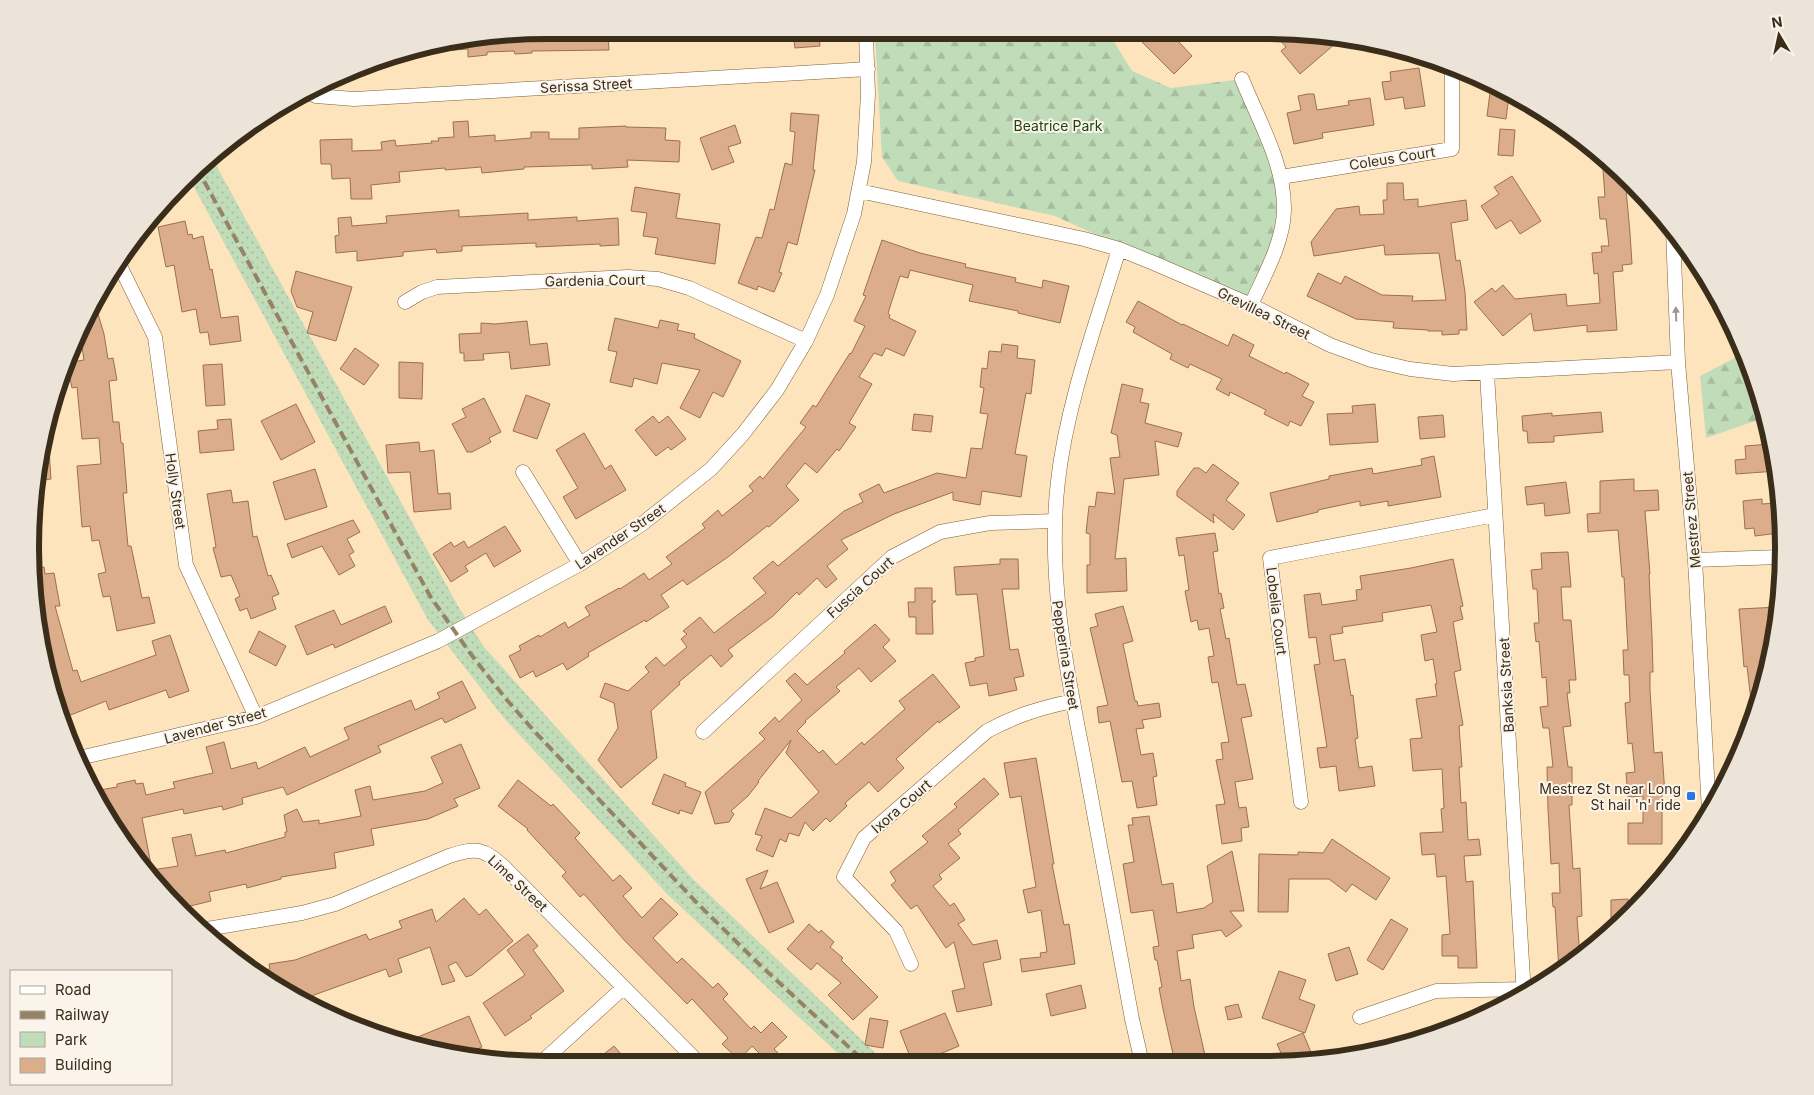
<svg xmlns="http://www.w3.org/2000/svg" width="1814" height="1095" font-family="Inter,sans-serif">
<defs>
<pattern id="green-dots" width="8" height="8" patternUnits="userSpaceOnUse" patternTransform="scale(1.25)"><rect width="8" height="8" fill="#c1dcb8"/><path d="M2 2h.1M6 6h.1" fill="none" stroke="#a7bd9e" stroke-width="1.8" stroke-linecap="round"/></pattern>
<pattern id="forest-firs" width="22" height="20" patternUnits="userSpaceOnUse" patternTransform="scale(1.25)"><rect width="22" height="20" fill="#c1dcb8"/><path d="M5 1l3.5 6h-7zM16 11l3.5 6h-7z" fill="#a7bd9e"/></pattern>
</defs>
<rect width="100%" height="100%" fill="#fee4bd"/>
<path fill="url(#green-dots)" d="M211 156 458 606 484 647 693 879 885 1062H847L668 895 503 717 428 620 188 176Z"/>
<path fill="url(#forest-firs)" d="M875 34H1109L1132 71 1171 88 1242 79 1281 177 1280 234 1257 308 1055 216 898 181 882 157Z
M1744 353 1756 381 1765 419 1755 421 1706 438 1700 376Z"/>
<path fill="#dcad8a" stroke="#9c704f" d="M480 34H608L609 50 532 51V53L515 54 514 51 487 52V55L468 57V49L442 51 441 44Z
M793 34H819L820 46 795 48Z
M1134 34H1185L1178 41 1192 56 1174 74Z
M1275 34H1334L1343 37 1300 74 1281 51 1286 47Z
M1419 68 1425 106 1405 109 1403 97 1385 100 1382 82 1391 81 1390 72Z
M1491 85 1509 95 1506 119 1487 116Z
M1308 94H1314L1317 110 1349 105 1348 101 1370 98 1374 125 1322 133 1323 138 1294 144 1287 113 1301 110 1298 96Z
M791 113 819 115 813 170H815L797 245 788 242 779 272 782 273 774 292 758 286 757 290 738 283 756 237 762 238 770 209 774 210 785 163 792 165 795 132 790 131Z
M468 121 469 137 495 135V141L531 138V132H549V139H579V128L626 126V127L666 128 665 140 680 141 679 162 627 160 628 167 592 169V165L524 167V169L482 173 481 167 445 170V168L399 172 400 182 371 185 372 199H351L350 178 332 179 331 164H321L320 140 352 139V151L382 150 381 142 395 140 396 146 432 143 431 141H439L438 138 454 137 453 122Z
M735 125 741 143 728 147 734 162 712 170 700 138Z
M1500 129 1515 130 1513 156 1498 155Z
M1602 156 1625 178 1630 233 1632 264 1622 265 1623 271 1613 272 1617 330 1587 332V325L1534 331 1531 313 1503 336 1474 302 1492 288 1495 292 1503 285 1515 299 1566 294 1567 306 1600 303 1598 273 1594 274 1592 253 1602 252 1601 246H1609L1606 219H1600L1598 197H1605Z
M1512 176 1541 221 1520 234 1511 220 1496 229 1481 206 1499 194 1494 187Z
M1387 183H1403L1404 200 1418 199V207L1466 200 1468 220 1451 223 1456 261 1460 260 1465 292 1467 330H1459V334L1442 335V331H1428V330L1393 328 1394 322 1356 319 1307 296 1318 273 1341 284 1345 276 1382 295 1413 296 1412 301 1446 300 1439 253 1385 255 1384 245 1314 256 1311 242 1336 209 1359 206 1360 215 1384 214 1383 200H1387Z
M635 187 680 194 676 218 720 224 715 264 655 254 658 238 643 236 647 213 631 211Z
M459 210V217L528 213V220L577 217V221L618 218 619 245 600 246V244L536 247V243L462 246V251L437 253 436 249 403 252V256L357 261V251L336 253 335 236 339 235 338 218 351 217 352 226 387 223 386 216Z
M185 221 188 235 192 234 193 239 203 236 210 270 212 269 221 318 238 316 241 341 210 345 208 332 200 333 196 309 182 312 174 265 166 267 158 227Z
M882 240 920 253 966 264 965 267 1016 278 1015 282 1042 288 1043 280 1069 286 1060 323 1018 313V311L969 301 973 285 910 270 908 278 900 276 888 313 890 315 889 318 916 331 904 356 886 348 882 356 874 353 859 377 872 384 849 423 856 427 839 451 837 449 817 473 805 463 786 486 799 500 769 527 767 526 728 557 687 585 683 580 661 595 669 607 646 622 645 620 588 653 589 656 567 670 563 663 536 677 533 671 520 678 509 656 521 650 519 646 539 635 540 637 565 622 568 628 590 615 585 607 619 588 620 589 644 573 649 580 672 564 666 557 705 528 702 524 718 510 722 516 753 491 749 486 760 476 763 479 806 427 800 423 813 405 816 407 850 353 851 354 865 326 854 321 866 296 863 295Z
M296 271 352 287 336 341 307 333 313 312 297 307 291 291Z
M1138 301 1182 325 1183 324 1228 346 1233 334 1254 345 1249 356 1285 374 1286 372 1309 384 1302 396 1314 402 1301 426 1290 421 1288 426 1264 414 1266 410 1230 392 1229 396 1216 389 1222 379 1190 364 1188 368 1170 359 1172 354 1133 332 1135 327 1126 322Z
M95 304 104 334 108 359 113 358 117 380 109 381 113 422H119L121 443H123L127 493H123L128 546H131L142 598 149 597 155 623 117 631 110 596 103 597 98 574 106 572 99 540 92 541 90 526 82 527 77 466 101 464 99 438 82 439 77 387 72 388 67 363 84 360 80 335Z
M615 318 658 328 660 320 679 324 677 330 695 334 694 338 741 361 723 397 713 392 700 418 680 408 700 370 662 363 657 384 634 378 632 387 610 382 617 352 608 350Z
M527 321 530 345 547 343 550 365 511 369 509 352 483 354 484 360 464 361V353H460L459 334 481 333V323L495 324Z
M1002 344 1018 346 1017 358 1035 360 1031 394 1026 393 1015 454 1027 456 1021 497 982 491 980 505 953 500V492L894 514 841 540 848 549 827 566 837 579 826 588 817 578 799 595 797 592 773 616 728 650 733 656 721 667 711 655 679 682 680 684 651 711 657 758 621 788 598 760 618 728 614 703 600 697 605 683 628 691 649 672 645 667 656 657 664 666 687 647 681 639 687 634 683 631 700 617 714 633 766 593 753 578 773 561 778 566 844 511 863 502 859 494 879 484 884 493 937 473 966 478 971 448 982 449 988 414 980 413 984 388 980 387 982 368 987 369 989 351 1001 352Z
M355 348 379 365 364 385 340 369Z
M399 362 423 363 422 399 399 398Z
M222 364 225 405 206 406 203 365Z
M1122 384 1143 389 1140 402 1149 404 1145 423 1182 433 1178 447 1155 441 1159 475 1124 479 1115 559 1126 558 1127 591 1087 593V565H1090V534L1086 533 1089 506 1095 507 1097 492 1115 494 1110 458 1120 457 1117 435 1111 433Z
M526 395 550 404 537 439 513 431Z
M484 398 501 432 489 438 491 442 472 452H467L452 424 466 417 462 409Z
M296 404 315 442 281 460 261 421Z
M1375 404 1378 442 1330 445 1327 414 1353 413 1352 406Z
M1601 412 1603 432 1554 436V442L1528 443 1527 431H1523L1522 416 1552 413V416Z
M914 414 933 416 931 432 912 430Z
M1443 415 1445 437 1420 439 1418 417Z
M653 416 659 423 668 416 686 439 671 450 668 447 656 456 635 430Z
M231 419 234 450 200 453 198 431 218 429 217 420Z
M584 433 605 469 611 465 626 490 576 519 563 497 578 488 556 450Z
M45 435H48L51 479 34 481Z
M419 442 420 452 434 450 438 494 450 493 451 509 414 512 410 472 388 473 386 445Z
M1771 444 1777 471 1736 474 1735 460 1746 459 1745 446Z
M1434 456 1441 497 1388 506V501L1360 506V501L1318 510V512L1277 522 1270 493 1329 479V476L1372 468 1373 474 1422 465 1421 459Z
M1213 464 1239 483 1226 500 1245 515 1233 530 1213 514 1214 523 1177 496V491L1194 468H1199L1206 473Z
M315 469 327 507 285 520 273 482Z
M1634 479V491L1658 490 1659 510 1645 511 1650 574H1649L1652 636 1653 672H1650V690L1654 753 1662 752 1665 794H1662V844H1628V823H1643V796L1628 797 1626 773 1635 772 1632 743 1628 744 1625 703 1630 702 1629 675H1624L1623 650H1628L1624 577H1622L1618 530 1588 532 1587 514 1600 513V481Z
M1566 482 1570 513 1545 516 1544 503 1527 505 1525 487Z
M231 490 233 503 248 501 253 537 257 536 268 576 271 575 279 594 272 597 276 609 251 619 247 608 240 611 235 599 240 596 231 575 221 577 213 548 216 547 207 494Z
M1762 499V504L1776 503 1779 533 1755 536 1754 528 1745 529 1743 501Z
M353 520 360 532 347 539 354 552 349 555 355 566 339 575 322 546 292 558 287 544Z
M505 526 521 551 494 567 486 553 465 566 468 571 451 582 433 554 451 542 454 547 464 541 468 548Z
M1215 533 1218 551 1213 552 1219 594 1221 593 1224 608 1220 609 1226 639 1229 638 1237 685 1245 684 1252 716 1241 718 1253 779 1235 782 1239 808 1246 807 1249 827 1241 828 1242 841 1222 844 1216 805 1225 804 1216 760 1223 759 1221 743 1229 742 1218 682 1212 683 1208 657 1214 656 1209 628 1199 630 1197 620 1191 622 1185 591 1189 590 1184 555 1179 556 1176 538Z
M1568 552 1571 587H1561L1563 620H1571L1576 680H1569L1570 693H1567L1571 726 1563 727 1568 767H1572V805H1569L1573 869 1580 868 1582 916 1577 917 1580 957 1559 971 1555 907H1553L1552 893H1560L1559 863 1551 864 1548 809 1547 767H1553L1549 728H1543L1540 707 1548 706 1546 677 1542 678 1539 641 1536 642 1534 623H1539L1537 589H1533L1531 570 1542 569 1541 553Z
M1000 559H1018L1019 589H1002L1010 650 1018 649 1024 676 1014 678 1017 690 989 696 987 683 970 686 965 663 975 661V658L984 656 977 594 956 595 954 567 1000 564Z
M1453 559 1463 606 1460 607 1463 619 1453 622 1461 670 1454 672 1463 725 1459 726 1462 767H1459L1461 803 1466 802 1468 840 1479 839 1481 855 1464 856 1466 882 1473 881 1477 968H1458V956H1442V935L1450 934 1446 876 1437 877 1435 854 1422 855 1420 833 1443 832 1441 809 1444 808 1442 769 1413 771 1410 739 1422 738 1416 699 1437 696 1435 684H1437L1433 659 1425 661 1421 635 1437 632 1431 605 1382 613 1383 621 1342 627 1343 633 1330 635 1334 661 1345 659 1351 696 1353 695 1358 738 1355 739 1359 768 1372 766 1375 786 1339 791 1336 766 1320 768 1317 748 1327 747 1314 665 1320 664 1316 637 1309 638 1304 595 1320 593 1322 605 1357 600 1356 590 1362 589 1360 576 1411 568Z
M44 567 45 574 54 573 60 606H55L73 671 77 670 81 682 156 655 152 641 170 635 189 691 169 698 166 690 109 710 106 701 63 718 60 708 56 710 34 615 31 569Z
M915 588H932V601H936L932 604 933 634H916V617H909L908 602H915Z
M385 606 392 622 335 648 333 644 307 655 295 626 334 610 341 625Z
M1123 606 1133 641 1123 644 1135 701H1137L1138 706 1159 703 1161 717 1142 720 1144 728 1136 729 1141 755 1153 753 1157 776 1153 777 1157 805 1137 808 1132 781 1122 782 1110 721 1099 723 1097 707 1108 705 1090 628 1098 626 1095 614Z
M1779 607 1766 681 1753 718 1747 666 1744 667 1739 609Z
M875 624 890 640 883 647 896 661 871 682 859 668 836 687 840 691 805 721 806 722 797 731 819 753 823 750 836 765 862 742 864 745 905 709 899 701 933 674 960 707 939 723 938 721 896 759 904 768 878 792 869 782 845 803 847 806 830 822 826 818 813 831 805 822 799 836 789 833 786 842 780 839 773 857 756 850 762 836 755 834 765 808 791 818 819 792 786 753 791 740 758 781 759 782 748 796 731 811 734 814 729 822 715 824 705 792 765 739 759 733 775 717 779 722 802 700 786 681 795 673 807 685 845 653 844 651Z
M259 631 286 646 276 666 249 652Z
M462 681 476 708 445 723 442 718 378 746 381 752 287 795 283 787 242 798 243 804 223 810 222 806 184 814 183 809 142 818 152 870 178 866 172 838 191 834 196 856 225 850 226 853 285 837V832H287L284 815 297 809 303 822 319 820V824L361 816 355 790 370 786 373 800 425 791 443 783 431 757 461 744 480 788 454 799 458 806 428 819 371 829 374 845 334 853 336 868 281 877V879L247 888 246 884 209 892 211 901 178 909 117 835 104 808 100 790 117 787V784L135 780 136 784 143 783 146 795 175 788 173 782 213 773 206 747 224 742 231 769 256 762 258 769 305 747 310 757 349 739 344 728 411 700 415 710 440 698 437 693Z
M1036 758 1054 864H1052L1064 925 1069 924 1075 964 1022 972 1020 959 1041 957 1040 953 1047 952 1041 910 1028 913 1023 890 1036 887 1021 796 1010 798 1004 763Z
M664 774 686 783 685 786 701 792 692 814 680 810 679 814 652 804Z
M984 778 999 794 958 830 961 834 948 844 960 858 939 875 942 879 933 886 950 906 954 903 965 920 958 924 973 945 997 940 1001 959 983 963 992 1005 957 1012 952 991 965 988 954 942 946 948 917 905 911 909 891 885 896 881 890 872 928 842 922 836 957 807 954 804Z
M518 780 551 806 553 804 580 833 575 838 613 881 620 875 632 888 623 896 642 918 661 898 678 914 653 938 677 963 682 958 713 988 718 983 728 994 723 999 751 1029 754 1026 761 1033 772 1022 787 1037 774 1049 787 1062H768L752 1046 739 1060 722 1044 728 1038 692 999 687 1004 625 941 584 894 580 897 562 876 566 872 527 830 528 829 498 806Z
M1149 816 1162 885 1173 883 1177 913 1204 908 1213 902 1207 866 1232 851 1244 911H1230L1242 926 1226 937 1221 930 1192 935 1194 948 1177 951 1181 981 1190 979 1194 1007 1207 1064 1175 1063 1163 1009 1159 988 1162 987 1157 960H1155L1153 947 1159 946 1153 910 1131 913 1123 864 1134 862 1128 825H1133L1132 818Z
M1332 839 1390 878 1376 900 1352 884 1346 892 1329 879H1289L1288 912H1258L1259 854 1298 855V852L1323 853Z
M768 870 760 889 777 882 794 922 769 933 746 879Z
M464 898 479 915 486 909 513 941 472 975 466 977 456 962 448 966 455 981 442 985 430 947 398 959 402 972 389 977 386 969 303 999 255 971 270 969 269 964 295 960 366 934 369 940 402 928 399 921 432 909 436 922Z
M1628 899V915L1624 920H1611V900Z
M1391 919 1408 929 1383 970 1367 960Z
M809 924 819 933 821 930 834 942 830 947 843 958 841 960 878 997 853 1020 828 995 841 983 817 963 811 970 787 949Z
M528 934 538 946 533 950 564 991 530 1016 532 1018 505 1036 483 1003 525 975 507 950Z
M1349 947 1358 974 1336 981 1328 954Z
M1279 971 1306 980 1299 999 1315 1005 1305 1033 1262 1018Z
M1081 985 1086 1008 1051 1016 1046 994Z
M1238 1004 1242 1017 1228 1020 1225 1007Z
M945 1013 959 1046 930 1058 909 1054 900 1031Z
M469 1016 482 1047 461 1056 408 1041Z
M870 1018 888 1021 883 1048 865 1045Z
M1303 1033 1313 1057 1309 1058 1311 1062 1286 1064 1277 1044Z
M614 1046 627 1061H595Z"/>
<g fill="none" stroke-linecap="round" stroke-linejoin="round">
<defs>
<path id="street" d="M1242 79C1259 122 1285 164 1284 211 1283 243 1264 276 1251 305
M306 91 316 96 354 99 868 69
M1281 177 1452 149V66
M859 191 1084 239 1119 249 1156 264 1251 305 1330 345 1371 360 1410 369 1453 374 1678 362
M1673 230 1678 362 1695 560 1709 811
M1119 249C1096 325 1067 402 1058 481 1047 575 1066 668 1084 759 1100 846 1116 933 1132 1019L1142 1063
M117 260 155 337 186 565 256 717
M405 302 422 292 437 287 628 277 658 279 689 288 806 341
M1487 373 1524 996
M523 472 580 564
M1695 560 1782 557
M703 732 892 557 940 532 990 523 1055 521
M79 758 256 717 438 641 580 564 642 524 711 469 743 434 777 390 806 341 827 295 854 214 864 162 868 94 866 34
M1301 802 1270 558 1495 515
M201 930 302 913 335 904 449 856C477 847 483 848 505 868L697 1061
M911 964 896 931 844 877 864 838 987 731C1017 715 1040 708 1073 701
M1360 1017 1436 991 1524 989
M543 1061 623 988"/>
</defs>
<use href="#street" stroke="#7d6033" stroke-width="15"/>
<use href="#street" stroke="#fff" stroke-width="14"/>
<path stroke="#968367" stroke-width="4" stroke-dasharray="10 5" stroke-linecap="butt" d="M197 168 430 596 470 653 506 699 536 733 699 905 760 965 865 1062"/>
</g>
<defs><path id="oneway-solid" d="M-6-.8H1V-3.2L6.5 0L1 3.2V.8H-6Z" transform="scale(1.25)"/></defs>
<use fill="#9c968c" href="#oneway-solid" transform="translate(1676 314) rotate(-92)"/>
<rect fill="#2b78e4" stroke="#fbf4ea" stroke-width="2" x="1686" y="791" width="10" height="10" rx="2.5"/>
<g text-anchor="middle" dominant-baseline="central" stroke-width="4" stroke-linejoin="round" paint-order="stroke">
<g font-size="14" fill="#3a2d1a" stroke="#fbf4ea">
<text transform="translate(586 85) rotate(-3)">Serissa Street</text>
<text transform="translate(1392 158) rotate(-9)">Coleus Court</text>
<text transform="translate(595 280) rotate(-1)">Gardenia Court</text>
<text transform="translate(1264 313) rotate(26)">Grevillea Street</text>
<text transform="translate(176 491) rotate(82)">Holly Street</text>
<text transform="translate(1691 520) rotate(-95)">Mestrez Street</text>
<text transform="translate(620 536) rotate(-34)">Lavender Street</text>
<text transform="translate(860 587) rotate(-42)">Fuscia Court</text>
<text transform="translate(1277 611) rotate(83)">Lobelia Court</text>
<text transform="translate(1066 655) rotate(81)">Pepperina Street</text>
<text transform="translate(1506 685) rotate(-93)">Banksia Street</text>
<text transform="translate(215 725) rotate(-15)">Lavender Street</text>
<text transform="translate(901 806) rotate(-41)">Ixora Court</text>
<text transform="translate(518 883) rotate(43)">Lime Street</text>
</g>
<g font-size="14" fill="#1e450c" stroke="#fbf4ea">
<text x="1058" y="125">Beatrice Park</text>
</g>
<g font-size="14" fill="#3a2d1a" stroke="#fbf4ea" text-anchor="end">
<text x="1681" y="788">Mestrez St near Long<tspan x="1681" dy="16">St hail 'n' ride</tspan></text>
</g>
</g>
<path d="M0 0H1814V1095H0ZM547 39H1267A508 508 0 0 1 1775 547V548A508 508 0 0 1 1267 1056H547A508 508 0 0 1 39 548V547A508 508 0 0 1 547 39Z" fill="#ece4d9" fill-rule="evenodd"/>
<path fill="none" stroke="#3a2d1a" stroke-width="6" d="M547 39H1267A508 508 0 0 1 1775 547V548A508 508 0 0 1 1267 1056H547A508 508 0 0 1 39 548V547A508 508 0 0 1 547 39Z"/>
<rect x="10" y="970" width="162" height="115" fill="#fbf4ea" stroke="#aea497"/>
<rect x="20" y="986" width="25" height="8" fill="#ffffff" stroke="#aea497"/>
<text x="55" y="995" font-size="15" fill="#3a2d1a">Road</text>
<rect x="20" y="1011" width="25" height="8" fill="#968367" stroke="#aea497"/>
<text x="55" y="1020" font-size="15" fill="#3a2d1a">Railway</text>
<rect x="20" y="1032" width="25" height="15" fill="#c1dcb8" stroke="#aea497"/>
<text x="55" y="1045" font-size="15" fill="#3a2d1a">Park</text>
<rect x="20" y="1058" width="25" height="15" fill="#dcad8a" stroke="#aea497"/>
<text x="55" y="1070" font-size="15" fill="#3a2d1a">Building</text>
<g transform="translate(1779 35) rotate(351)" stroke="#fbf4ea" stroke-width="4" paint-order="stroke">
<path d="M0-4L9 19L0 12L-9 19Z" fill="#3a2d1a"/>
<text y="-8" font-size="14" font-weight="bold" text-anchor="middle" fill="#3a2d1a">N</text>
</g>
</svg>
